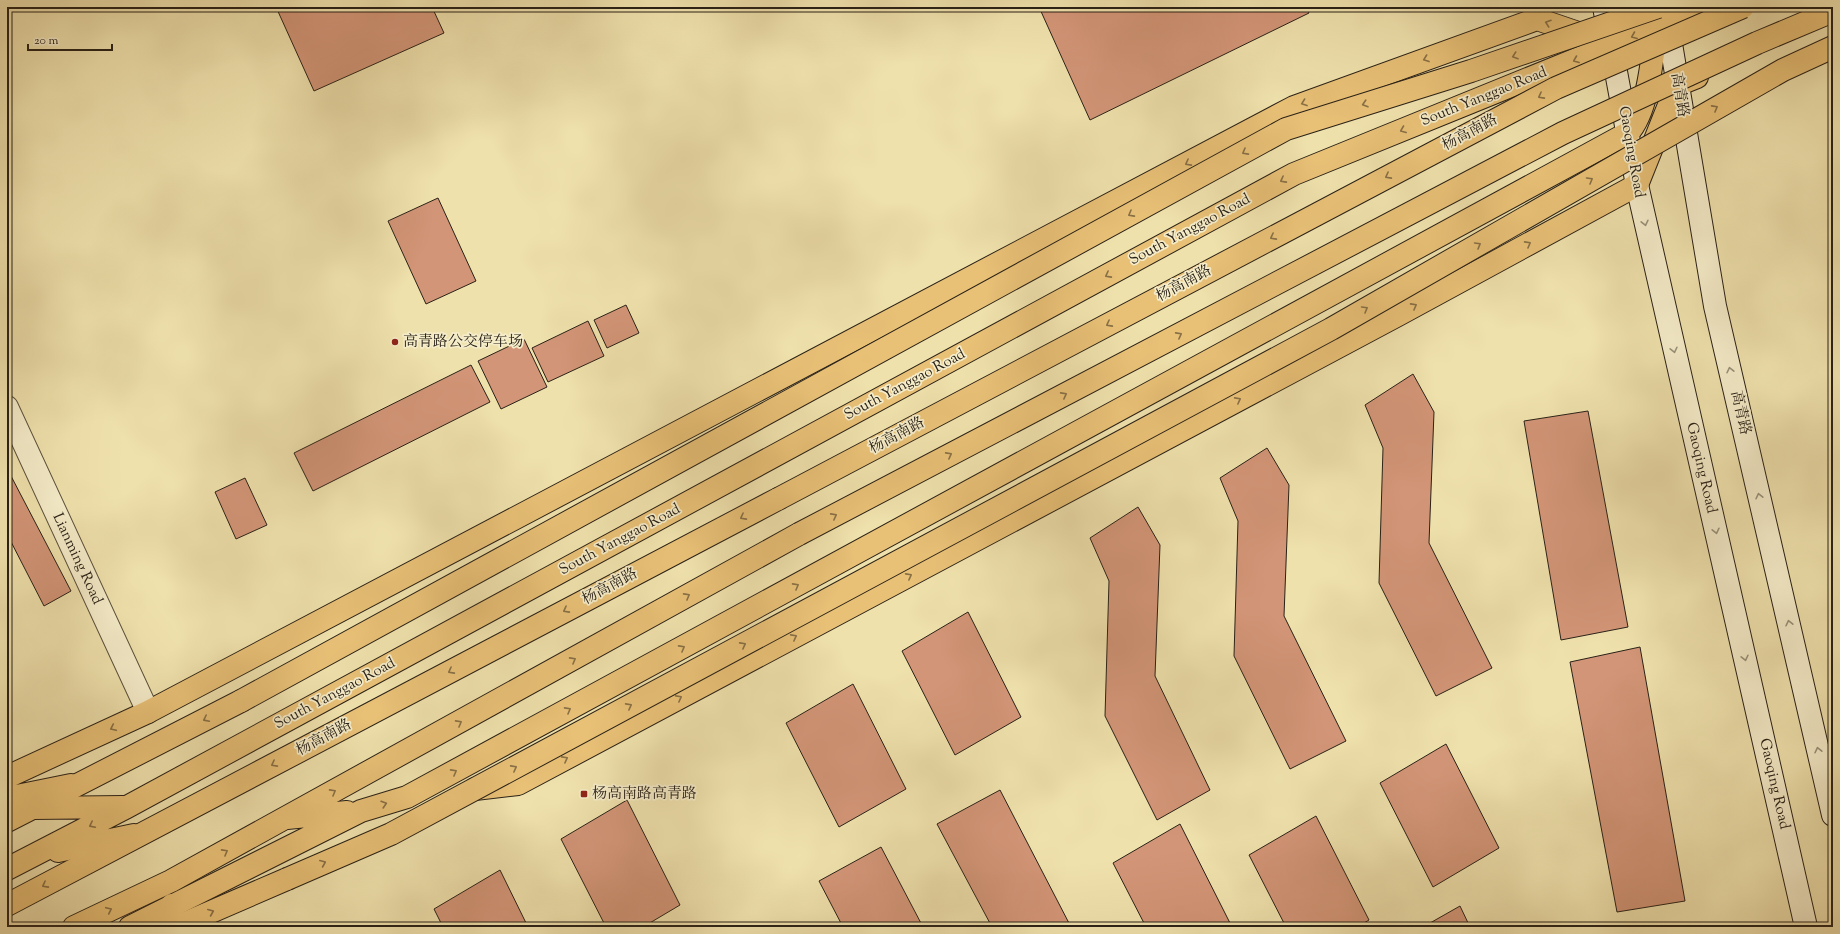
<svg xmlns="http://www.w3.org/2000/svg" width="1840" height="934" font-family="'Sorts Mill Goudy','Noto Serif SC',serif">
<rect width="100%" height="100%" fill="#efe1ac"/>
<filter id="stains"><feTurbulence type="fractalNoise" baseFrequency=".005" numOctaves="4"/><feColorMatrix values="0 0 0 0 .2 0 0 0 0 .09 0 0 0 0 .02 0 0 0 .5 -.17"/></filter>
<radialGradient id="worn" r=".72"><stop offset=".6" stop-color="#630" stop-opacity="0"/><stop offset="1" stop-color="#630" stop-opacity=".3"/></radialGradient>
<path fill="#d29577" stroke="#292117" d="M276 7H432L444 33 314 91Z
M1039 7H1306L1309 13 1090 120Z
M438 198 476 281 426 304 388 221Z
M626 305 639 333 607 348 594 320Z
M588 321 604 356 548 382 532 348Z
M524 339 547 387 501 409 478 361Z
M471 365 490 402 313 491 294 453Z
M1413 374 1434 412 1429 543 1492 668 1436 696 1379 583 1383 448 1365 405Z
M1588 411 1628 627 1561 640 1524 421Z
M7 430 15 445 7 449Z
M1267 448 1289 485 1284 616 1346 741 1290 769 1234 656 1238 521 1220 478Z
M11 476 71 591 44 606 7 534V478Z
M245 478 267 525 236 539 215 492Z
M1138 507 1160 545 1155 676 1210 790 1157 820 1105 716 1109 581 1090 538Z
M968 612 1021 717 955 755 902 651Z
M1640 647 1685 901 1617 912 1570 662Z
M853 684 906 789 839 827 786 723Z
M1446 744 1499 848 1433 887 1380 783Z
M1000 790 1071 927H992L937 824Z
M627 800 680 905 643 927H606L561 839Z
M1316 816 1369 920 1357 927H1286L1249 855Z
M1180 824 1232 927H1146L1113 863Z
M881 847 923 927H843L819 881Z
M500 870 528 927H443L434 909Z
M1460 906 1470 927H1423Z"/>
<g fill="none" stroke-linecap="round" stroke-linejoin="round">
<defs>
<path id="minor" d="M7 407 148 712"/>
<path id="secondary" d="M1604 7 1637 185 1806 927
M1667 20 1715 306 1833 815"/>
<path id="primary" d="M7 777 148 712 1294 107 1537 19 1590 37
M475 789 518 784 1398 315 1637 185 1677 85 1697 77
M7 798 71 785
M33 808 123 807
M287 818 347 812
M58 851 134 835
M7 869 127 807 1294 174 1705 7
M130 927 361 811 407 797 1628 133C1648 111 1652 60 1656 30"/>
<path id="trunk" d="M7 821 241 701
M7 905 778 499
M74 927 171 881 799 534
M158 927 172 905
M176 927 287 879"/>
</defs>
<use href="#minor" stroke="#5a513c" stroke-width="24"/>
<use href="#secondary" stroke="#292117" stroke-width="24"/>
<use href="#primary" stroke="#292117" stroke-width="24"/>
<use href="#trunk" stroke="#292117" stroke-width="24"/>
<use href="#minor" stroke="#f5ecc9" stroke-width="22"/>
<use href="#secondary" stroke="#f5ecc9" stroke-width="22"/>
<use href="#primary" stroke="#e8c076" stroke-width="22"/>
<use href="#trunk" stroke="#e8c076" stroke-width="22"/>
<defs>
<path id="trunk-bridge" d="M778 499 1556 88 1743 7
M799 534 1563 133 1757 43 1833 11
M241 701 1286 129 1471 71 1658 7
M287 879 391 834 1331 329 1783 70 1833 47"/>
</defs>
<use href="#trunk-bridge" stroke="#292117" stroke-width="24" stroke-linecap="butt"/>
<use href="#trunk-bridge" stroke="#e8c076" stroke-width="22"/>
</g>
<defs><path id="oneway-chevron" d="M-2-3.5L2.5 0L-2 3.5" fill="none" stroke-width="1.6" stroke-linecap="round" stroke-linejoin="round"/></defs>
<g stroke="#887046">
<use href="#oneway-chevron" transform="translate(1548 23) rotate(-161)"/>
<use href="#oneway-chevron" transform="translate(1634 36) rotate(158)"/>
<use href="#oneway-chevron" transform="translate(1515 56) rotate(161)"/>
<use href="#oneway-chevron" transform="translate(1426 59) rotate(160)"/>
<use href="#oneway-chevron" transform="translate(1576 60) rotate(158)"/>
<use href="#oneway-chevron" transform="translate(1541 96) rotate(152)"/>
<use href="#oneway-chevron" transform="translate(1304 103) rotate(160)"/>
<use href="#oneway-chevron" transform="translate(1365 104) rotate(162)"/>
<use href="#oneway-chevron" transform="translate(1715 108) rotate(-29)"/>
<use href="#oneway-chevron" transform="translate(1403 130) rotate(158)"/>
<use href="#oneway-chevron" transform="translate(1245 152) rotate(151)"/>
<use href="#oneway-chevron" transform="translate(1188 163) rotate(152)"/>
<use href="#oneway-chevron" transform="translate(1388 176) rotate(152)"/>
<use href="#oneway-chevron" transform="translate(1283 180) rotate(152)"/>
<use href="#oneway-chevron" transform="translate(1590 180) rotate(-30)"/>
<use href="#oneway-chevron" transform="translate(1131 214) rotate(151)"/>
<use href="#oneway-chevron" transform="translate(1273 237) rotate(152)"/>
<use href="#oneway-chevron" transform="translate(1528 244) rotate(-29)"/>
<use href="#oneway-chevron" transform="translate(1478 245) rotate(-30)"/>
<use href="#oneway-chevron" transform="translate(1108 275) rotate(152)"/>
<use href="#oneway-chevron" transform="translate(1414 306) rotate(-29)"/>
<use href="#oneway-chevron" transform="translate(1365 309) rotate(-30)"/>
<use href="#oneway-chevron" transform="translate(1109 324) rotate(152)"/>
<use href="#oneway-chevron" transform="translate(1179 335) rotate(-28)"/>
<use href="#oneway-chevron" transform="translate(1064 395) rotate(-28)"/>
<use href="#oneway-chevron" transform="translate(1238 400) rotate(-28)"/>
<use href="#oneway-chevron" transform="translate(949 455) rotate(-28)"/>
<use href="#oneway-chevron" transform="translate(834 516) rotate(-28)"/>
<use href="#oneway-chevron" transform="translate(743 517) rotate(152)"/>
<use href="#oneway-chevron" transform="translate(909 576) rotate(-28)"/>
<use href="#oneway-chevron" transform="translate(796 586) rotate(-29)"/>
<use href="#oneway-chevron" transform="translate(687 596) rotate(-29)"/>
<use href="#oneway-chevron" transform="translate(566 610) rotate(152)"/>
<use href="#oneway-chevron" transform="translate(794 637) rotate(-28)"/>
<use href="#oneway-chevron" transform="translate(743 645) rotate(-28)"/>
<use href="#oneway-chevron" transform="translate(682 648) rotate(-29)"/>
<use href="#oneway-chevron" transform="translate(573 660) rotate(-29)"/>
<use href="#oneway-chevron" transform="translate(451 671) rotate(152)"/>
<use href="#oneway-chevron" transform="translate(679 698) rotate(-28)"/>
<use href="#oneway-chevron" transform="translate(629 706) rotate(-28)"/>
<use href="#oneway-chevron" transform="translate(568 710) rotate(-29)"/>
<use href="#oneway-chevron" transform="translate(206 719) rotate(153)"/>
<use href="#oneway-chevron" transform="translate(459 723) rotate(-29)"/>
<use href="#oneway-chevron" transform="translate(113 728) rotate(155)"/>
<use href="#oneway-chevron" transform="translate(565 759) rotate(-28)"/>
<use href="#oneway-chevron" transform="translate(274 764) rotate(152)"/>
<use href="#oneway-chevron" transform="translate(514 768) rotate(-28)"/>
<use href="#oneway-chevron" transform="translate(454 772) rotate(-29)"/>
<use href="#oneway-chevron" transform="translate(333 792) rotate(-29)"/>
<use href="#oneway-chevron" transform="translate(384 804) rotate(-17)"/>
<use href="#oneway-chevron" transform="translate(92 825) rotate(153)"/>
<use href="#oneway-chevron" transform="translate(225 852) rotate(-29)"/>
<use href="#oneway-chevron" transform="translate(323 863) rotate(-23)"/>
<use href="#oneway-chevron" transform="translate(45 885) rotate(152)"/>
<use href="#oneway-chevron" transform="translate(109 910) rotate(-25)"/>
<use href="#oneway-chevron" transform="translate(211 912) rotate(-23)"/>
</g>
<g stroke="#999179">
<use href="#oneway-chevron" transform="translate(1645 223) rotate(77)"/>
<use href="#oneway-chevron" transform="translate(1674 350) rotate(77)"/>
<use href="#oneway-chevron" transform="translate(1730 370) rotate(-103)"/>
<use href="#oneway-chevron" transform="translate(1759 496) rotate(-103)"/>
<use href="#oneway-chevron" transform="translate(1716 531) rotate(77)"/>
<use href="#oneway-chevron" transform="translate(1789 623) rotate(-103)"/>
<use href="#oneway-chevron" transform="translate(1745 658) rotate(77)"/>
<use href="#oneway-chevron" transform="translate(1818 750) rotate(-103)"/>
</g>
<g fill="#8f2418" stroke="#f5ecc9" stroke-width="1.5">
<circle cx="395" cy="342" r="4"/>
<rect x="580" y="790" width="8" height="8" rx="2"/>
</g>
<g text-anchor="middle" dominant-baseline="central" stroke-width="3.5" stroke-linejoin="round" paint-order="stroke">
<g font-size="15" fill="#292117" stroke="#f5ecc9">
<text transform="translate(1679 95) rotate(80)">高青路</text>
<text transform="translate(1484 97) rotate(-22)">South Yanggao Road</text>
<text transform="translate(1470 133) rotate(-28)">杨高南路</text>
<text transform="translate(1631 152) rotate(80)">Gaoqing Road</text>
<text transform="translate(1190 230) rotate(-28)">South Yanggao Road</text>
<text transform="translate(1184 284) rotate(-28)">杨高南路</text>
<text transform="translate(905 385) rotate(-28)">South Yanggao Road</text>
<text transform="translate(1740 413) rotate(77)">高青路</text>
<text transform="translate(897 436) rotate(-28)">杨高南路</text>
<text transform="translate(1701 468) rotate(77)">Gaoqing Road</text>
<text transform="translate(620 540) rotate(-28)">South Yanggao Road</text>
<text transform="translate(77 559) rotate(65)">Lianming Road</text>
<text transform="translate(610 587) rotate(-28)">杨高南路</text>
<text transform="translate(335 694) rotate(-28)">South Yanggao Road</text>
<text transform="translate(324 738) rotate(-28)">杨高南路</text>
<text transform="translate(1774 784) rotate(77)">Gaoqing Road</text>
</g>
<g font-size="15" fill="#292117" stroke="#f5ecc9" text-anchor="start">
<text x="403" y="342">高青路公交停车场</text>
<text x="592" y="794">杨高南路高青路</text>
</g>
</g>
<rect width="1840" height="934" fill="none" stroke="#efe1ac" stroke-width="24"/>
<rect x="8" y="8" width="1824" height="918" fill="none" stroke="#292117" stroke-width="2"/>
<rect x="12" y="12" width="1816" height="910" fill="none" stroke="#292117"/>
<path d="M28 44v6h84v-6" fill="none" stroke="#292117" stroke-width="2"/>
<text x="34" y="44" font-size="12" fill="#292117" stroke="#f5ecc9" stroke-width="3" paint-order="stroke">20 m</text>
<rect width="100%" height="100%" filter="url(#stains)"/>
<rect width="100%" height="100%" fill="url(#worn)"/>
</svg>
